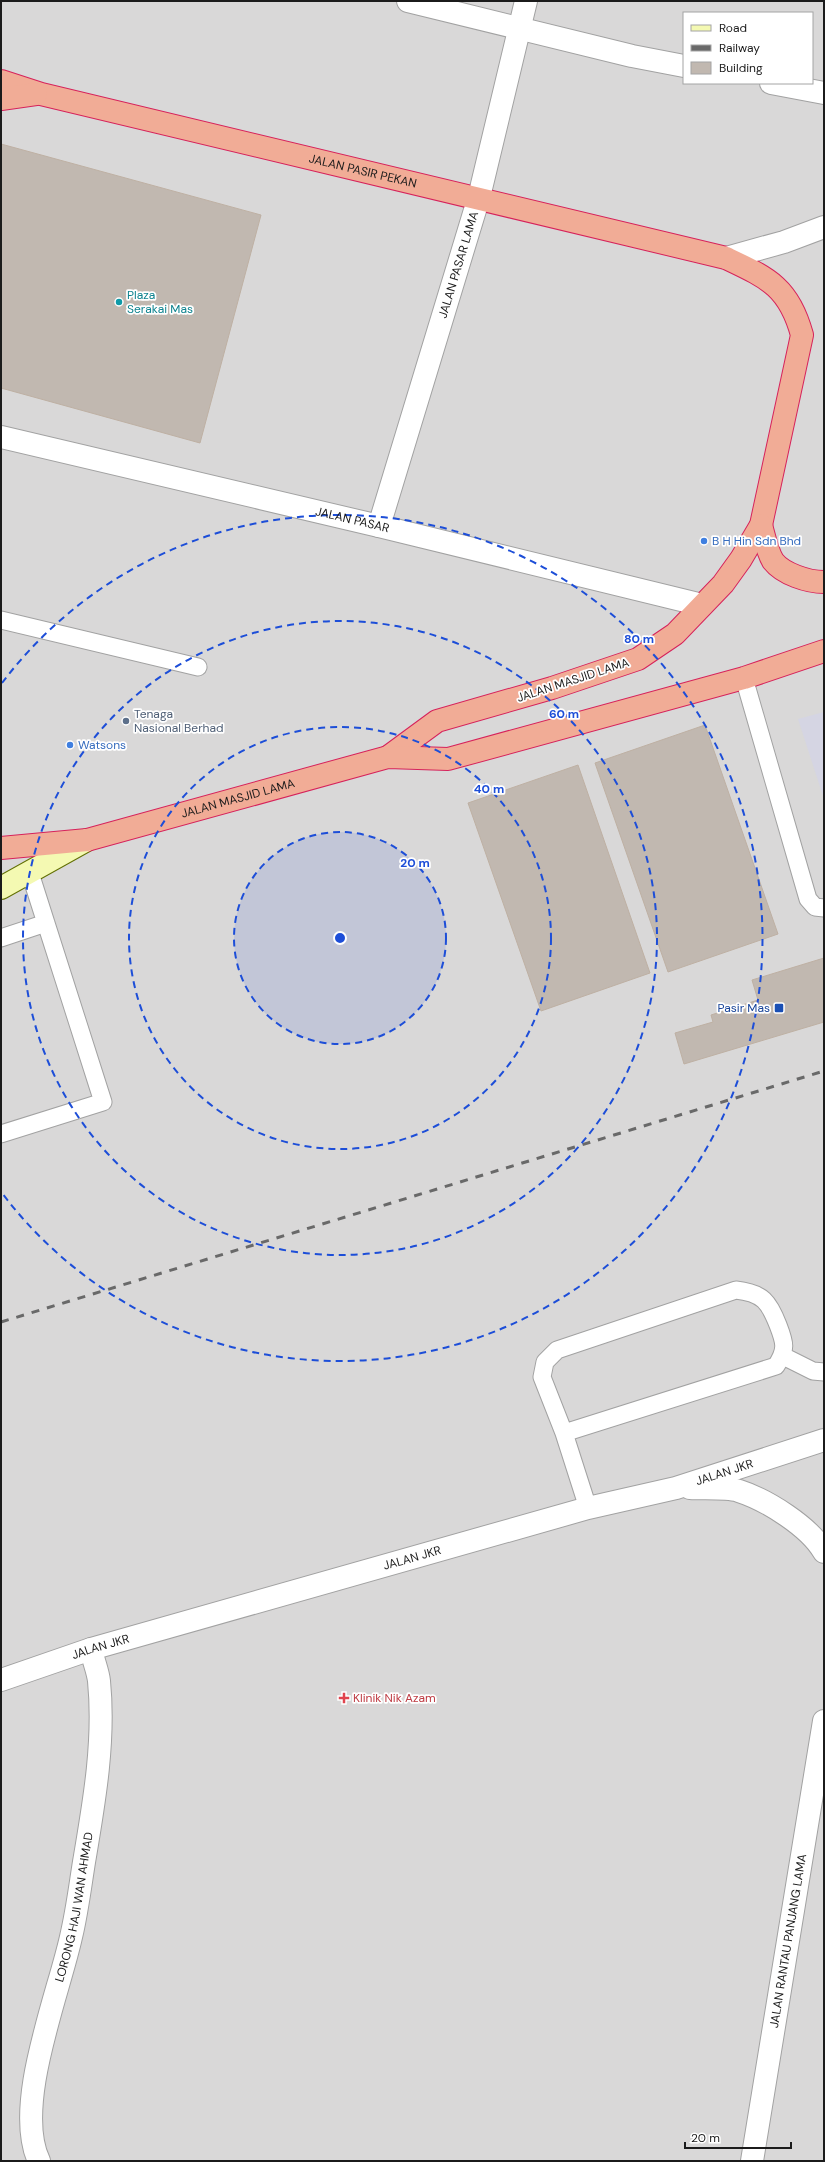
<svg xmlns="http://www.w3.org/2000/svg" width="825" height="2162" font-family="'DM Sans',sans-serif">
<rect width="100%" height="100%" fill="#ede9e0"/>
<path fill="#d9d8d8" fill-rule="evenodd" d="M1 1H824V2161H1ZM684 13H812V83H684Z"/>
<path fill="#d5d5e3" d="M824 712V799L798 719Z"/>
<path fill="#c1b8b0" stroke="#beb0a3" d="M1 144 261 215 200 443 1 388Z
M705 725 778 934 668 972 595 763Z
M578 765 650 973 541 1011 468 803Z
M824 958V1022L684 1064 675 1033 713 1022 711 1015 758 1000 752 980Z"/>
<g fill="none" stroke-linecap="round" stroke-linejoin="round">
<defs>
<path id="service" d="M1 620 198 667
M744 678 808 899 815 907 824 908
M1 938 46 923
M1 1134 103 1102 30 873
M783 1356 813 1371 824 1372
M564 1433 776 1366C787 1349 785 1343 778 1325 769 1302 763 1293 736 1290L557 1350 545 1362 542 1377 564 1433 588 1508"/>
<g id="minor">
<path d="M408 1 632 56 684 66"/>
<path d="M771 83 824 93"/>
<path id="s1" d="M1 437 379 526 702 605"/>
<path id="s2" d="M379 526 479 197 526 1"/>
<path id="s3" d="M39 2161C13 2106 58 1996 71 1937 77 1912 80 1887 84 1862 94 1803 105 1741 99 1681 98 1671 93 1660 91 1649"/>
</g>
<g id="tertiary">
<path d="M726 258 784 242 824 227"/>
<path d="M690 1488C703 1489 727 1487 739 1491 767 1500 810 1527 824 1552"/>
<path id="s4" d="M1 1680 91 1649 588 1508 676 1488 824 1440"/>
<path id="s5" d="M752 2161 824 1721"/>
</g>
<path id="secondary" d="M1 888 87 840"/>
<g id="trunk">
<path id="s6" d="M1 81 41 94 726 258C768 278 789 287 802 335L761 525 741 559 723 584 675 634 638 659 552 688 437 721 388 757"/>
<path d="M1 99 36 94"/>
<path d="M761 525C764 536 767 551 773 561 783 574 808 582 824 582"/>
<path id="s7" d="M1 848 87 840 388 757 448 759 744 678 824 651"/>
</g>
</defs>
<use href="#service" stroke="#a2a2a2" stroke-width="19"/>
<use href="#minor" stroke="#a2a2a2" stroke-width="24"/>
<use href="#tertiary" stroke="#a2a2a2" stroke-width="24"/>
<use href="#secondary" stroke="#627004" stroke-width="24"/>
<use href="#trunk" stroke="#d6225b" stroke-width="24"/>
<use href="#service" stroke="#fff" stroke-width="17"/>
<use href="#minor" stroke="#fff" stroke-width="22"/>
<use href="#tertiary" stroke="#fff" stroke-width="22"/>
<use href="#secondary" stroke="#f4f9b2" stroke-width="22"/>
<use href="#trunk" stroke="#f1ac96" stroke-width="22"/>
<path stroke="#696969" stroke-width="3" stroke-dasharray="8 8" stroke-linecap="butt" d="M1 1322 824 1071"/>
</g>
<circle cx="340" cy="938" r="106" fill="#1d4ed8" fill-opacity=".12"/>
<g fill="none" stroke="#1d4ed8" stroke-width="2" stroke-dasharray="7 5">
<circle cx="340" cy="938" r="106"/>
<circle cx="340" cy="938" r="211"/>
<circle cx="340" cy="938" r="317"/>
<path d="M2 683A423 423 0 1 1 2 1193"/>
</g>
<circle fill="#0f9aa8" stroke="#fff" stroke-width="1.5" cx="119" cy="302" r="4"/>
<g fill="#3f7fe0" stroke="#fff" stroke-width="1.5">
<circle cx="704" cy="541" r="4"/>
<circle cx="70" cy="745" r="4"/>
</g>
<circle fill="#5c6f8a" stroke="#fff" stroke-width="1.5" cx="126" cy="721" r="4"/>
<rect fill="#1a4fb4" stroke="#fff" stroke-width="1.5" x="774" y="1003" width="10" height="10" rx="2"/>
<path fill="#e0444e" stroke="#fff" stroke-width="1.5" d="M342 1692h4v4h4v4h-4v4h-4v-4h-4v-4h4z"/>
<g text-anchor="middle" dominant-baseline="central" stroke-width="3.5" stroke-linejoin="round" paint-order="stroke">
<g font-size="12" fill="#1b1b1b" stroke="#fff">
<text stroke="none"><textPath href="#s6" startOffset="373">JALAN PASIR PEKAN</textPath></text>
<text stroke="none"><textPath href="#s2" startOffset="273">JALAN PASAR LAMA</textPath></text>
<text stroke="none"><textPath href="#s1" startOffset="361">JALAN PASAR</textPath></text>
<text transform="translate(573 680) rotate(-18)">JALAN MASJID LAMA</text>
<text stroke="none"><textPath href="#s7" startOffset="243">JALAN MASJID LAMA</textPath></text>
<text stroke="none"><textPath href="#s4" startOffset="753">JALAN JKR</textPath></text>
<text stroke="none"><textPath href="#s4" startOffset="429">JALAN JKR</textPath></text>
<text stroke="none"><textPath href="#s4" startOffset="105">JALAN JKR</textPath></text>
<text stroke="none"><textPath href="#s3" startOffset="260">LORONG HAJI WAN AHMAD</textPath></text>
<text stroke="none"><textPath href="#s5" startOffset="223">JALAN RANTAU PANJANG LAMA</textPath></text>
</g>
<g font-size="12" fill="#0d838f" stroke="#fff" text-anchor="start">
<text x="127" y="295">Plaza<tspan x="127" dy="14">Serakai Mas</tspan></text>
</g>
<g font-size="12" fill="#366cbe" stroke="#fff" text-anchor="start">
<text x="712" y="541">B H Hin Sdn Bhd</text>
<text x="78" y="745">Watsons</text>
</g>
<g font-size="12" fill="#4e5e75" stroke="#fff" text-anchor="start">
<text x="134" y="714">Tenaga<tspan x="134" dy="14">Nasional Berhad</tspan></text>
</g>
<g font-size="12" fill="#164399" stroke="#fff" text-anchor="end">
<text x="770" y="1008">Pasir Mas</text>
</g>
<g font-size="12" fill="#be3a42" stroke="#fff" text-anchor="start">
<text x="353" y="1698">Klinik Nik Azam</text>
</g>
</g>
<circle cx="340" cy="938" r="6" fill="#1d4ed8" stroke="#fff" stroke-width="2"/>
<g font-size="12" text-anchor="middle" font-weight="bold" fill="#1d4ed8" stroke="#fff" stroke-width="3.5" stroke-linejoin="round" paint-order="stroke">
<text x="639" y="643">80 m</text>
<text x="564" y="718">60 m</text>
<text x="489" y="793">40 m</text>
<text x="415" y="867">20 m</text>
</g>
<rect width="825" height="2162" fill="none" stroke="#1b1b1b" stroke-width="4"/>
<rect x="683" y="12" width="130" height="72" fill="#ffffff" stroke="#a4a4a4"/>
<rect x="691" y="25" width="20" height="6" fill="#f4f9b2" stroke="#a4a4a4"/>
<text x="719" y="32" font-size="12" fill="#1b1b1b">Road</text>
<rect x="691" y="45" width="20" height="6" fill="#696969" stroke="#a4a4a4"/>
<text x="719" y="52" font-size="12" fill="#1b1b1b">Railway</text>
<rect x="691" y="62" width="20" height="12" fill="#c1b8b0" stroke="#a4a4a4"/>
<text x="719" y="72" font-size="12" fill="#1b1b1b">Building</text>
<path d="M685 2142v6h106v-6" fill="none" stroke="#1b1b1b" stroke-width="2"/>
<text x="691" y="2142" font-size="12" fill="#1b1b1b" stroke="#ffffff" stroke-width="3" paint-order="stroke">20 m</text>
</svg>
